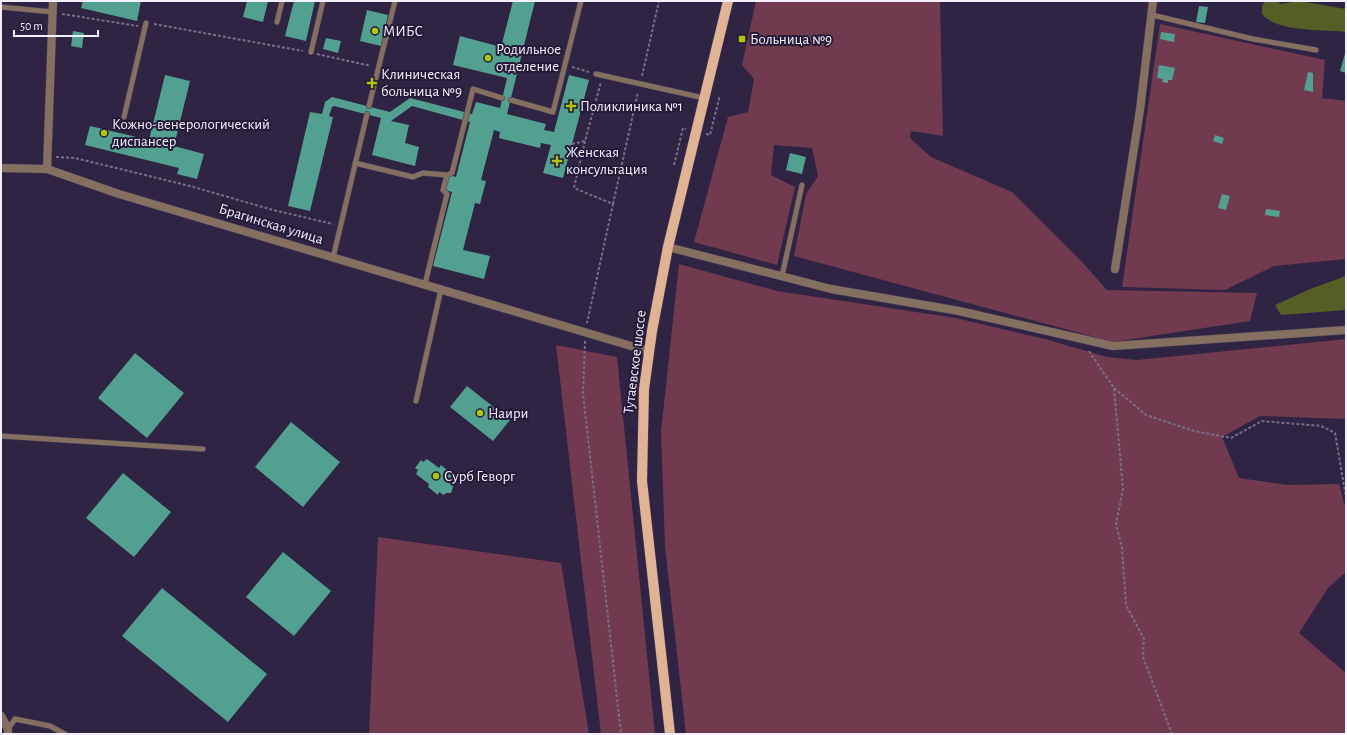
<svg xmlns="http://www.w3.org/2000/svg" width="1347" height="735" font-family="'Alegreya Sans',sans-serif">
<rect width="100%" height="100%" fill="#2f2444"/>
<path fill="#713a4e" d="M756 1H940L943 136 911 131 910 138 931 157 1012 192 1082 262 1107 290 1257 293 1250 321 1113 342 794 256 806 194 818 176 812 148 774 145 771 175 795 187 777 265 694 242 728 117 748 112 754 79 742 65Z
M1160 24 1325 60 1322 98 1346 101V259L1274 266 1225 290 1122 287Z
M679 264 777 291 956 318 1045 339 1107 357 1137 360 1346 339V419L1260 416 1222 437 1239 478 1288 485 1339 484 1346 510V572L1328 588 1299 633 1346 673V734H686L665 547 661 432Z
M556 345 617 357 655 734H601Z
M378 537 561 563 589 734H369Z"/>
<path fill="#545e25" d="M1265 1H1275L1281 4 1299 1 1346 9V32C1322 29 1278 33 1262 14V6Z
M1346 276V310L1281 315 1275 305 1310 289Z"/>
<path fill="#52a090" d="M83 1H141L137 21 81 8Z
M247 1H268L263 22 243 17Z
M294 1H315L306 41 285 36Z
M513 1H535L507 114 546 124 544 130 554 132 569 75 589 80 563 178 543 173 551 145 541 143 540 148 499 138 500 132 494 130 481 180 486 181 480 204 475 203 463 250 490 256 484 279 433 266 452 192 445 190 449 175 456 177 470 122 412 106 391 121 409 125 405 143 419 147 415 166 372 155 381 118 334 106 332 107 329 116 333 117 310 211 288 206 310 112 322 114 325 102 332 97 390 112 410 98 472 114 476 102 500 108 507 78 453 65 460 36 501 47Z
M1199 6 1208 7 1205 23 1196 22Z
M367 10 388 15 381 46 360 41Z
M73 31 84 33 82 48 71 46Z
M1161 32 1175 34 1174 42 1160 39Z
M326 38 341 41 338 53 323 49Z
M1346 50V73L1340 71Z
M1159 65 1175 68 1172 80H1168V83L1162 82 1163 79 1157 78Z
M1308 72 1313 73V92L1304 90Z
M165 75 190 81 174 146 204 154 197 179 177 174 179 168 85 145 90 126 149 140Z
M1215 135 1224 138 1222 144 1213 141Z
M790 153 806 157 802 174 786 170Z
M1222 194 1230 196 1226 210 1218 208Z
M1266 209 1280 211 1279 217 1265 215Z
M135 353 184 393 147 438 98 398Z
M467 386 510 420 493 441 450 407Z
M291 422 340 462 303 507 255 467Z
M427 459 439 468 441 465 453 475 452 478 455 481 451 493H446L444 495 439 492 438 495 428 487 429 484 416 474 418 470 415 468 421 460 423 462Z
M123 473 171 512 134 557 86 518Z
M283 552 331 591 294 636 246 597Z
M162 588 267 674 228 722 122 636Z"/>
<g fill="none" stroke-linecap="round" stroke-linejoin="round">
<defs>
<path id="service" d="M1 7 53 12
M1152 15 1253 39 1316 50
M277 22 282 1
M311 52 323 1
M596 74 704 98
M511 100 553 112 581 1
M369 106 395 1
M124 117 146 23
M355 163 413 177 423 173 447 175
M333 258 367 114
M782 276 802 185
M425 284 447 194 443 190 447 175 452 173 473 89 502 98
M416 401 441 289
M1 436 203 449
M8 729 15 719 50 726 65 734"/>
<path id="minor" d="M1 168 47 169 119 194 648 351
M47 169 53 1
M668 247 831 289 959 311 1113 346 1346 330
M1115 269 1140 110 1153 1
M1 716 8 729V734"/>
<path id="primary" d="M670 734 642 481 644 389 652 331 668 247 728 1"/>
</defs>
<use href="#service" stroke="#4a415e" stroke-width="6"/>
<use href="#minor" stroke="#4a415e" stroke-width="9"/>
<use href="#primary" stroke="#4a415e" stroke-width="11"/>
<path stroke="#776f88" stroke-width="2" stroke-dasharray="3 2" stroke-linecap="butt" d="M62 14 138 26
M154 24 303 51
M317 54 371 66
M572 67 589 72
M642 76 659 1
M706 134 710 135 720 95
M585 141 574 188 613 204 587 323
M572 144 585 141 601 82
M56 157 75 158 190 186 273 210 333 224
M674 165 683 128 686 129
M613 204 638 92
M585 341 583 393 621 734
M1089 351 1114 388 1123 489 1116 524 1122 548 1126 605 1144 639 1143 657 1172 734
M1114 388 1146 415 1194 431 1231 438 1262 421 1321 426 1335 433 1346 497"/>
<use href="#service" stroke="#856f5f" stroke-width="5"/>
<use href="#minor" stroke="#856f5f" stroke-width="8"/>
<use href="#primary" stroke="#e0b392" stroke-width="10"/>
</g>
<g fill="#aec60c" stroke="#251b39" stroke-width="1.5">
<circle cx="375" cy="31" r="4"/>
<rect x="738" y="35" width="8" height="8" rx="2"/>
<circle cx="488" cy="58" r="4"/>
<path d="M370 77h4v4h4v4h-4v4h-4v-4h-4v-4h4z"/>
<path d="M569 100h4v4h4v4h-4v4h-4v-4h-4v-4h4z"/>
<circle cx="104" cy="133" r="4"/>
<path d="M555 155h4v4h4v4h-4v4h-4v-4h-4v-4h4z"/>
<circle cx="480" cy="413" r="4"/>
<circle cx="436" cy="476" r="4"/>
</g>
<g text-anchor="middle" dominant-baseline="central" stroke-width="4" stroke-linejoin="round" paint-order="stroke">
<g font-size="15" fill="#f3f0fd" stroke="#251b39" text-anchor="start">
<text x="383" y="31">МИБС</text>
<text x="750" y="39">Больница №9</text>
<text x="496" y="49">Родильное<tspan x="496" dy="17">отделение</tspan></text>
<text x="381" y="74">Клиническая<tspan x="381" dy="17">больница №9</tspan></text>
<text x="580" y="106">Поликлиника №1</text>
<text x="112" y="124">Кожно-венерологический<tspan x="112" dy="17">диспансер</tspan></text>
<text x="566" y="152">Женская<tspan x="566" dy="17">консультация</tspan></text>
<text x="488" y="413">Наири</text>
<text x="444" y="476">Сурб Геворг</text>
</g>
<g font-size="15" fill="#f3f0fd" stroke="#251b39">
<text transform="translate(271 224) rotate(17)">Брагинская улица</text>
<text transform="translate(635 362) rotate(-83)">Тутаевское шоссе</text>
</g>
</g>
<rect width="1347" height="735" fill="none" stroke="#f3f0fd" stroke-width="4"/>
<path d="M14 30v6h84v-6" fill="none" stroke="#f3f0fd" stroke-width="2"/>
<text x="20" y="30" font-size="12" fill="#f3f0fd" stroke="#251b39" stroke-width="3" paint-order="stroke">50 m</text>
</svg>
